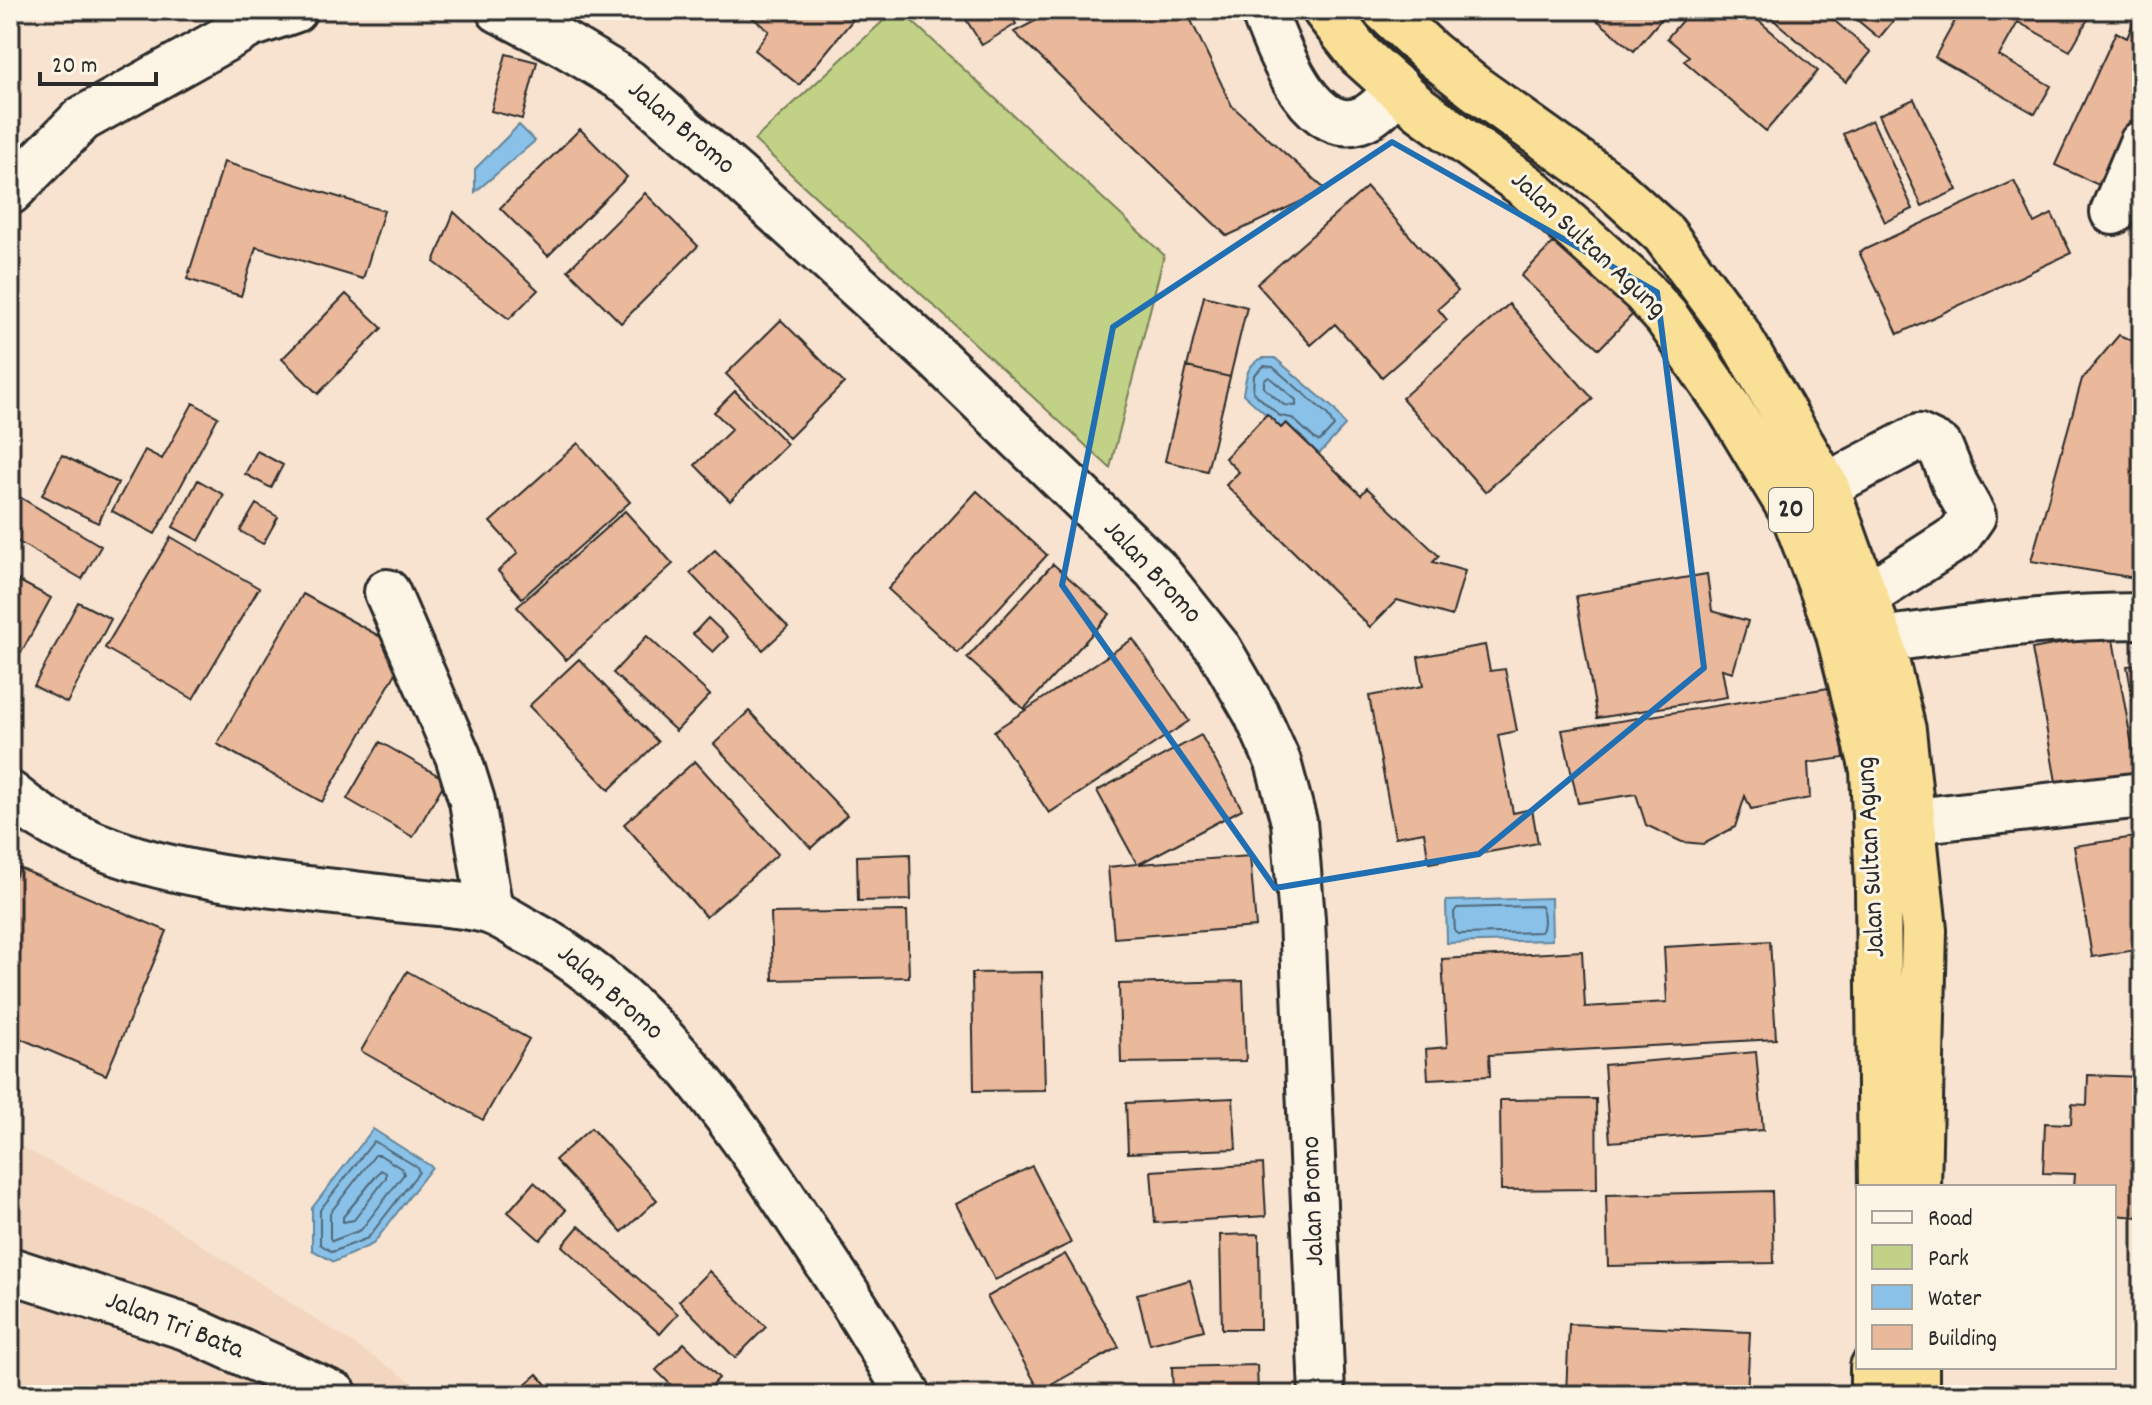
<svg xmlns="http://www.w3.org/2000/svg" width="2152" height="1405" font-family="Dekko,sans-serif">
<rect width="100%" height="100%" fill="#f7e3cf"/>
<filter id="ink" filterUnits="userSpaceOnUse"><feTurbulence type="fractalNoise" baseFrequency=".0125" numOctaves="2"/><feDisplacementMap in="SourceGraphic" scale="16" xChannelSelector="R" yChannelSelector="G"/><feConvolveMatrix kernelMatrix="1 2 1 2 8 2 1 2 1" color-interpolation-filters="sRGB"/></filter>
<g filter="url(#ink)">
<path fill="#f3d6bf" d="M10 1141 171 1225 432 1395H10Z"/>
<path fill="#c1d186" stroke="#767e58" stroke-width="2" d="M895 10H900L1164 255 1110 468 754 140Z"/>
<path fill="#89c1e8" stroke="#63859c" stroke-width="2" d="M519 125 535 141 475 192V169Z
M1263 358H1275L1334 409 1345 426 1319 454 1287 423 1281 428 1243 394C1246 378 1246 364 1263 358Z
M1551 898 1552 940 1447 943 1446 901Z
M373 1129 432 1167 373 1244 334 1262 312 1250V1208Z"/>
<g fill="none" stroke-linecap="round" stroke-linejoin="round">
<path stroke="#516777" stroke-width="2" d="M1264 366 1273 367 1327 414 1334 426 1320 441 1316 440 1292 418 1280 416 1253 392 1254 375Z
M1269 377 1296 400V406L1284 405 1264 388V380Z
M1540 906C1545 911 1545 927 1541 932L1459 934 1455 932 1454 912 1457 908Z
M374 1141 417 1167 419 1172 368 1238 332 1252 320 1244V1210Z
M375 1155H380L402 1169 404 1174 361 1230 332 1241 330 1238V1213Z
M381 1170 386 1173V1178L354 1220 343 1222V1217Z"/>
</g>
<path fill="#eab89b" stroke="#2b2b2b" stroke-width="2" d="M743 10H861L799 85 755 50 769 31Z
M960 10H1007L1016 24 982 45Z
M1056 10H1186L1232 106 1326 190 1227 236 1014 32Z
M1585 10H1669L1634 51Z
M1691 10H1746L1818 71 1766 131 1684 61 1689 56 1667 38Z
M1762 10H1822L1871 52 1846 82Z
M1845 10H1902L1879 38Z
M1961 10H2093L2070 51 2018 22 1999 56 2051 86 2035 114 1935 57Z
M2136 16 2142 18V130L2114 192 2055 165 2116 32 2127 38Z
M506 54 537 62 522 119 491 111Z
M1914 99 1957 190 1922 206 1879 115Z
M1872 120 1913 209 1885 222 1843 134Z
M580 129 627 177 548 256 500 208Z
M224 162 384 211 363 279 256 247 241 296 187 279Z
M2014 181 2034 223 2052 214 2071 253 1898 334 1859 252Z
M1367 187 1458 291 1438 309 1447 320 1382 377 1335 324 1311 345 1257 284Z
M645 193 698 246 621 323 568 270Z
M454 212 538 290 509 319 434 262Z
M1557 239 1634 313 1599 349 1521 276Z
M346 294 382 328 318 394 282 359Z
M1204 296 1247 307 1230 377 1187 367Z
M1509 304 1593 399 1485 492 1402 398Z
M781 320 844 383 789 438 726 374Z
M2119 335 2142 345V579L2031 561 2082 379Z
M1187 367 1230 377 1207 471 1165 461Z
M735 391 787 444 730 501 695 465 732 429 714 412Z
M193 403 218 417 155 534 112 511 145 450 162 459Z
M1267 414 1281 428 1286 423 1361 495 1367 488 1439 556 1433 562 1465 571 1452 616 1397 600 1370 627 1226 485 1239 472 1225 458Z
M578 443 630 502 522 598 498 571 518 553 490 522Z
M257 451 283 465 271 488 245 474Z
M62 455 118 483 98 523 42 495Z
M198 480 224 495 199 541 173 527Z
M977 491 1047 555 958 653 888 589Z
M13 493 101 546 82 579 10 537V497Z
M256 504 278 517 263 544 240 531Z
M625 511 673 564 566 660 517 607Z
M171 537 259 588 193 699 105 648Z
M715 550 788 627 763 650 690 573Z
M1053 564 1110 614 1024 709 967 658Z
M1707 574 1712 611 1748 621 1733 672 1722 669 1727 697 1597 718 1576 596Z
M10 576 51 598 21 653 10 647Z
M303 594 408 652 322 802 217 744Z
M78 602 111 619 67 703 34 686Z
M708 618 728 637 713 652 693 634Z
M2112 634 2137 773 2057 787 2032 649Z
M647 636 710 695 676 731 613 673Z
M1133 639 1189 721 1049 813 994 731Z
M1485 645 1490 671 1505 669 1517 731 1498 735 1513 813 1532 809 1538 843 1429 863 1424 832 1395 837 1369 696 1423 686 1418 657Z
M579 659 658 742 609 790 529 706Z
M2142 664V745H2141L2127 666Z
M1835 687 1844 758 1808 763 1810 798 1751 809 1745 796 1735 827 1704 844 1682 842 1646 825 1636 794 1578 803 1562 730Z
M749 711 847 815 811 848 714 744Z
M1201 735 1242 809 1139 864 1250 856 1256 927 1114 938 1108 867 1137 864 1097 791Z
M380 742 446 780 413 837 347 799Z
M695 761 778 854 706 917 624 824Z
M2142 836V949L2092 957 2074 846Z
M910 854 911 900 858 901 857 856Z
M19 868 167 931 106 1075 10 1034V890Z
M907 911 909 977 773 980 771 913Z
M1770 941 1776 1039 1489 1055 1490 1076 1428 1079 1426 1049 1447 1047 1442 959 1582 951 1585 1007 1667 1002 1664 947Z
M407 971 529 1039 483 1120 361 1051Z
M1042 972 1045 1090 974 1091 972 973Z
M1243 981 1246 1061 1121 1063 1119 984Z
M1756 1052 1763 1130 1610 1142 1604 1065Z
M2088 1075 2142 1077V1178H2140L2138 1217 2114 1215V1187H2074L2075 1174 2043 1173 2045 1123 2071 1124 2072 1104 2087 1105Z
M1233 1098 1236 1149 1128 1153 1126 1103Z
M1596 1099 1597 1189 1501 1190 1500 1100Z
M591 1128 657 1200 622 1232 555 1160Z
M1263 1164 1266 1216 1155 1223 1151 1171Z
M1032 1166 1071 1243 995 1280 956 1204Z
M534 1182 566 1210 540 1240 508 1212Z
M1772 1191 1774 1263 1608 1266 1606 1195Z
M579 1226 678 1314 660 1334 562 1246Z
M1259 1234 1260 1329H1222L1220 1235Z
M1065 1254 1119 1347 1040 1391 987 1297Z
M709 1271 766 1327 735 1358 679 1301Z
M1190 1280 1204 1330 1150 1344 1137 1294Z
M1569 1324 1750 1332 1747 1395H1566Z
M684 1343 719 1378 703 1395H681L656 1370Z
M1257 1365 1258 1395H1173L1172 1367Z
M537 1374 555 1395H513Z"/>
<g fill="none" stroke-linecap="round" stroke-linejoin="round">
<defs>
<path id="minor" d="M499 10 559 41 628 82 738 177 937 358 1155 569 1219 649 1256 713 1278 762 1294 822 1302 919 1322 1395
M1263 10C1277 45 1311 144 1365 118 1378 112 1388 99 1398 88
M10 192 82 119 250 25 294 10
M2113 212 2142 143
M1826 486 1919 437 1940 447 1955 484 1973 516 1959 536 1865 597
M387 592 458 756 472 801 490 911
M1881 640C1968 628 2054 616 2142 616
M10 794C112 881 268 882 395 899 420 902 470 904 491 912 502 916 513 923 523 929 646 993 728 1113 802 1225 839 1281 876 1336 908 1395
M1914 821 2142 795
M10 1270 186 1327 335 1395"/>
<path id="highway" d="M1325 10 1361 56 1420 109 1527 187 1643 291 1667 318 1730 409 1795 517 1838 631 1873 770 1878 888 1881 1187
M1385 10 1431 53 1475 88 1608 183 1664 234 1736 331 1826 486 1881 640 1903 730 1924 930 1918 1187
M1873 1395V1367
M1916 1395V1367"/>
</defs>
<use href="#minor" stroke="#2b2b2b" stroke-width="50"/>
<use href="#highway" stroke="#2b2b2b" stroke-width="50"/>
<use href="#minor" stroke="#fcf5e5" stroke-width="44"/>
<use href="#highway" stroke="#fadf96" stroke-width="44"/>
</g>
</g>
<path fill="none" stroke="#1f6fb2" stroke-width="6" stroke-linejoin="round" d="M1392 142 1657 292 1704 668 1479 854 1275 888 1062 585 1113 327Z"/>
<g text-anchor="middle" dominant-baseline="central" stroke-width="6" stroke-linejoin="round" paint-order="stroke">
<rect fill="#fcf5e5" stroke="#6a6863" stroke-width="2" x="1769" y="488" width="44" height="44" rx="6"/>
<g font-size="26" font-weight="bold" fill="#2b2b2b">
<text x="1791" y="510">20</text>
</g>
<g font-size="28" fill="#2b2b2b" stroke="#fcf5e5">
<text transform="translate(680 129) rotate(40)">Jalan Bromo</text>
<text transform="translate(1587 246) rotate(43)">Jalan Sultan Agung</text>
<text transform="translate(1151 573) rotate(47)">Jalan Bromo</text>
<text transform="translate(1873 857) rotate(-93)">Jalan Sultan Agung</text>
<text transform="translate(609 994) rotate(41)">Jalan Bromo</text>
<text transform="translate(1315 1201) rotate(-92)">Jalan Bromo</text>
<text transform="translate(174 1327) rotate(21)">Jalan Tri Bata</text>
</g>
</g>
<rect width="2152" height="1405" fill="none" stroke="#fcf5e5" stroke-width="40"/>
<rect x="20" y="20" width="2112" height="1365" fill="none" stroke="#2b2b2b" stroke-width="3" filter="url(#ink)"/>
<rect x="1856" y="1185" width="260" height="184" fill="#fcf5e5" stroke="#a8a49b" stroke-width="2"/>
<rect x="1872" y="1211" width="40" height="12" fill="#fcf5e5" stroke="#a8a49b" stroke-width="2"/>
<text x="1928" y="1225" font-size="24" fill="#2b2b2b">Road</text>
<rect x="1872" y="1245" width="40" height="24" fill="#c1d186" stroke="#a8a49b" stroke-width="2"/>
<text x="1928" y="1265" font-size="24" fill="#2b2b2b">Park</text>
<rect x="1872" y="1285" width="40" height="24" fill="#89c1e8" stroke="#a8a49b" stroke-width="2"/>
<text x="1928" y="1305" font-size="24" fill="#2b2b2b">Water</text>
<rect x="1872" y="1325" width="40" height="24" fill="#eab89b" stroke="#a8a49b" stroke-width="2"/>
<text x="1928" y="1345" font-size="24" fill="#2b2b2b">Building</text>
<path d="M40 72v12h116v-12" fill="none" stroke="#2b2b2b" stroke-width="4"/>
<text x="52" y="72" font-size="24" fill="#2b2b2b" stroke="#fcf5e5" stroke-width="6" paint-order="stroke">20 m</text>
</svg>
